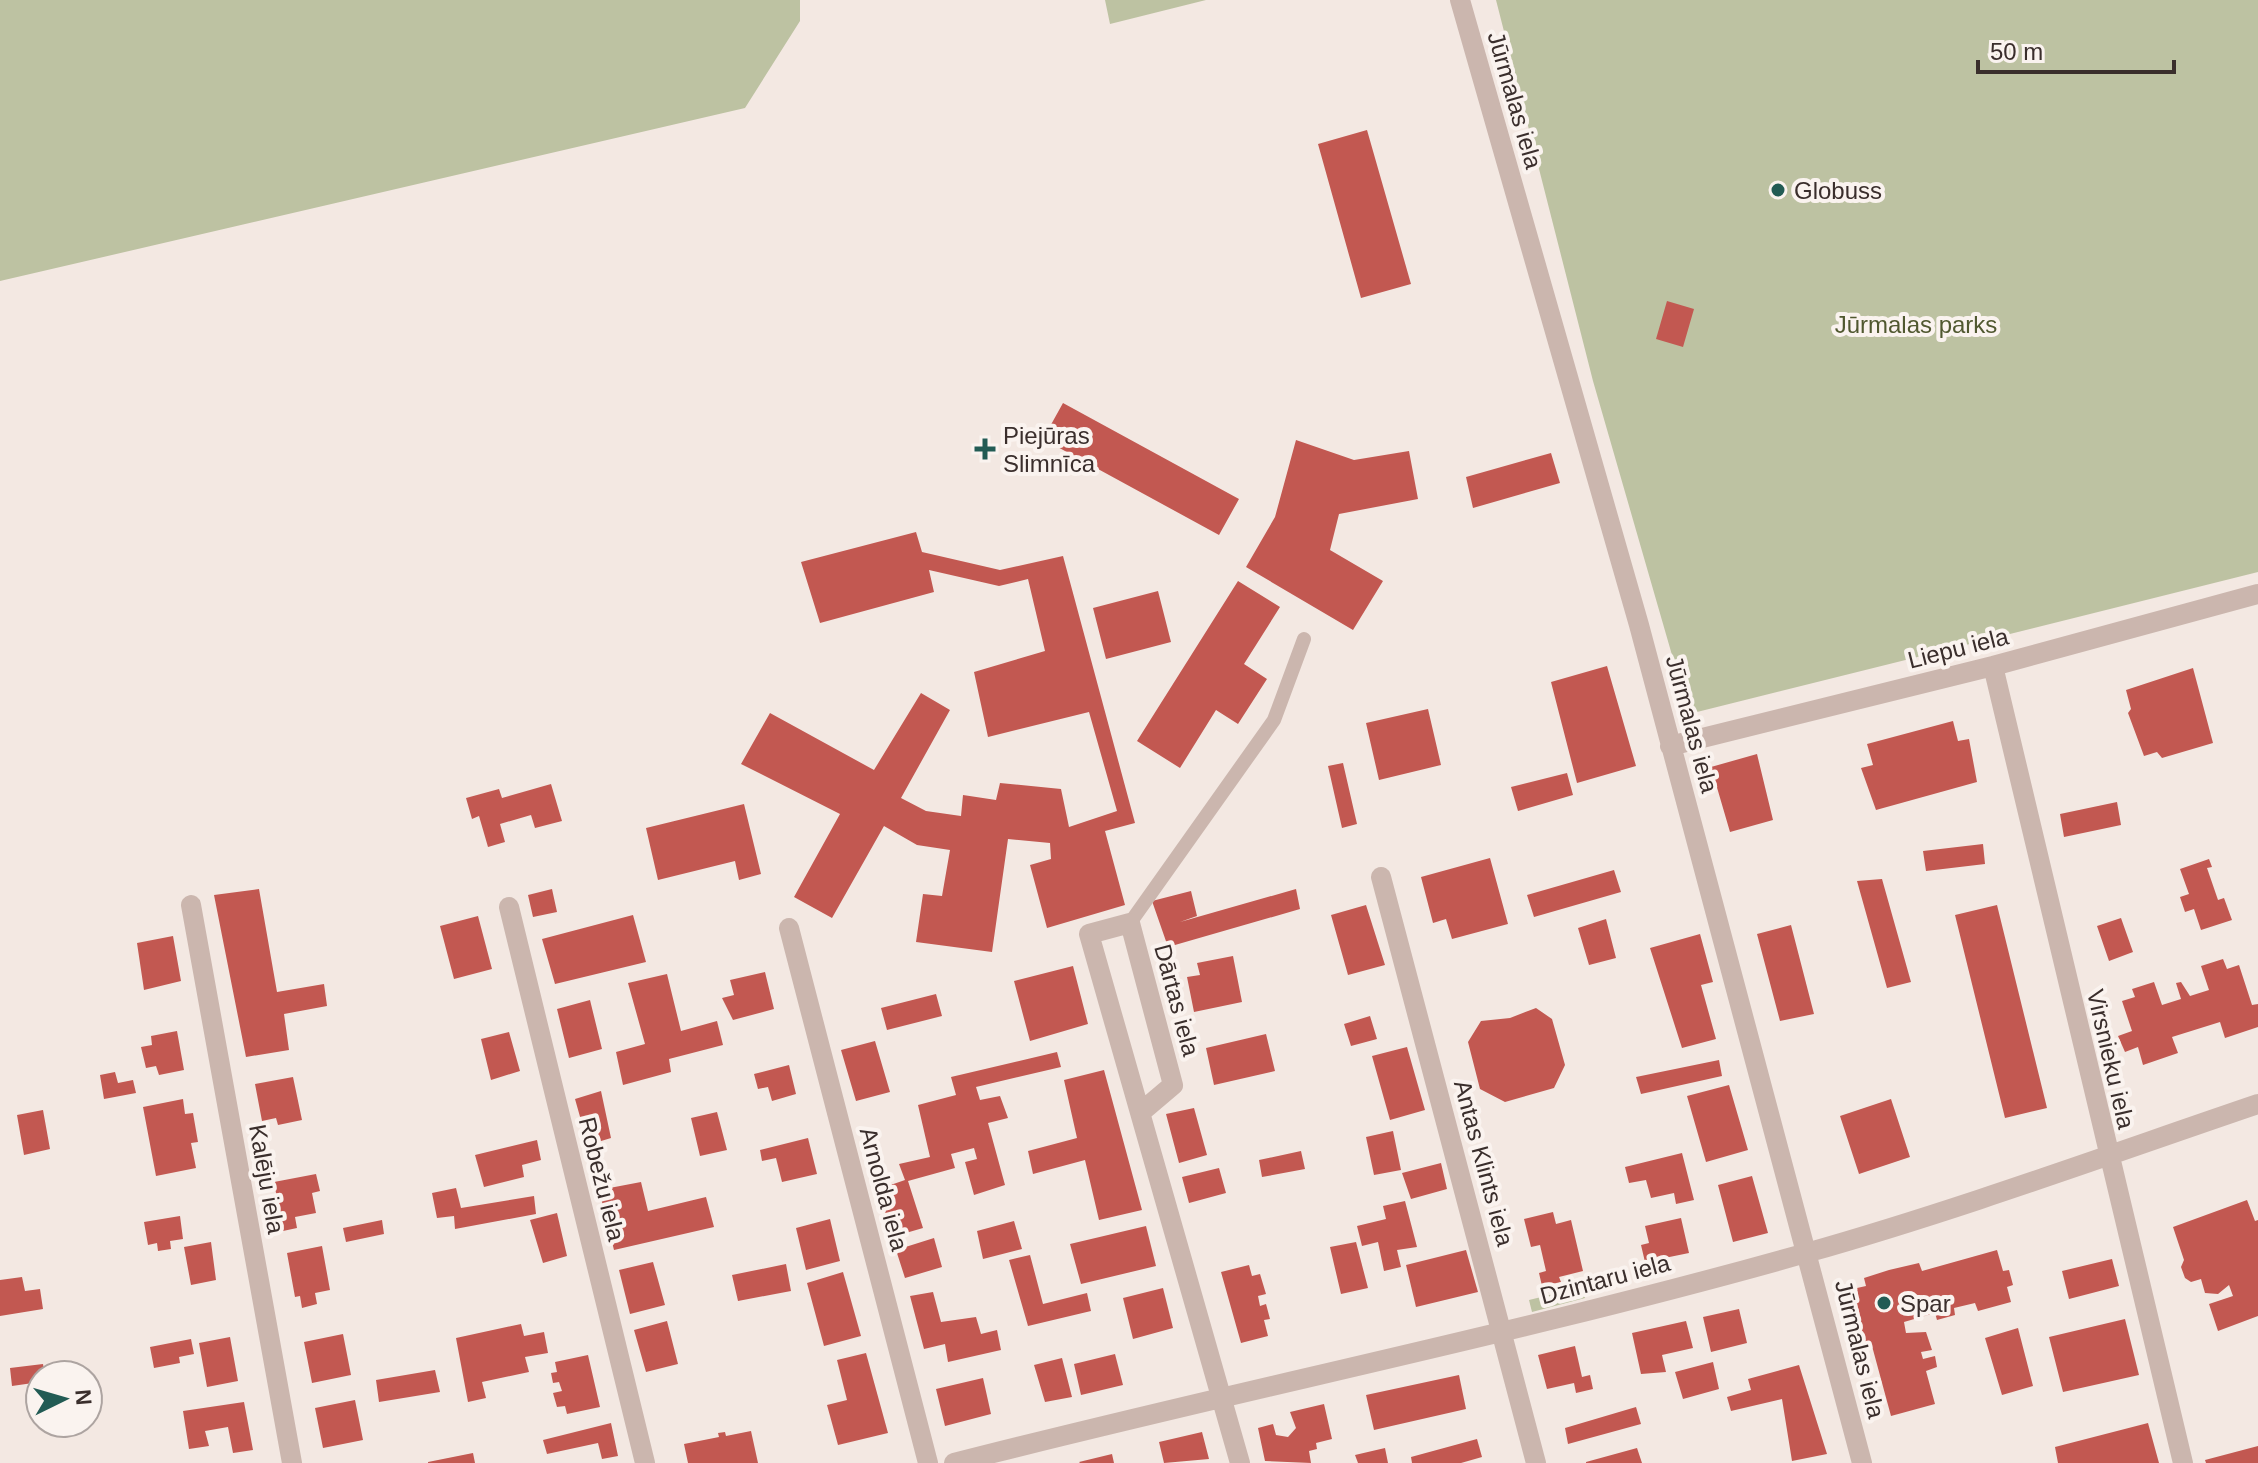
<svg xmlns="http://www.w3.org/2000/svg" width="2258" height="1463" font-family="Helvetica,sans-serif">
<rect width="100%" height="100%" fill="#f3e8e2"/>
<path fill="#bdc2a2" d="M0 0H800V21L745 108 0 281Z
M1105 0H1206L1110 24Z
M1496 0H2258V572L1689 714 1593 381Z
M1582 1287 1585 1298 1532 1312 1529 1300Z"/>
<path fill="#c25851" d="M1367 130 1411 284 1361 298 1318 144Z
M1667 301 1694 309 1683 347 1656 339Z
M1063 403 1239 499 1219 535 1043 439Z
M1296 440 1354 460 1409 451 1418 499 1339 514 1330 550 1383 581 1353 630 1246 567 1275 517Z
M1551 453 1560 483 1473 508 1466 477Z
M916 532 922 552 1000 570 1063 556 1135 823 1105 831 1125 905 1047 928 1030 865 1051 859 1050 843 1008 839 992 952 916 942 923 894 942 896 950 850 917 845 884 826 832 918 794 897 840 814 741 764 770 713 874 770 921 693 950 710 901 798 926 811 961 816 963 795 996 800 1000 783 1061 789 1069 827 1117 811 1089 712 988 737 974 672 1045 651 1028 579 999 586 929 570 934 592 820 623 801 562Z
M1238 581 1280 607 1244 664 1267 679 1238 724 1216 710 1180 768 1137 741Z
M1158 591 1171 642 1106 659 1093 608Z
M1607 666 1636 766 1577 783 1551 682Z
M2193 668 2213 743 2162 758 2157 752 2144 756 2128 713 2131 709 2126 690Z
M1428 709 1441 765 1379 780 1366 723Z
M1953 721 1958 741 1969 739 1977 782 1876 810 1861 768 1873 765 1867 744Z
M1757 754 1773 820 1730 832 1711 767Z
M1343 763 1357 824 1342 828 1328 766Z
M1567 773 1573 795 1518 811 1511 787Z
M551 784 562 821 535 828 531 815 500 824 505 842 488 847 479 816 472 819 466 798 499 789 502 798Z
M2117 802 2121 825 2064 837 2060 814Z
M744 804 761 874 739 880 735 861 658 880 646 828Z
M1983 844 1985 864 1926 871 1923 851Z
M1490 858 1508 924 1452 939 1446 919 1433 923 1421 877Z
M2209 859 2212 867 2207 868 2218 900 2224 898 2232 920 2201 930 2194 909 2185 912 2180 897 2189 894 2180 869Z
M1614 870 1621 892 1534 917 1527 895Z
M1882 879 1911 982 1887 988 1857 881Z
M259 889 277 992 324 984 327 1006 284 1014 289 1050 246 1057 214 895Z
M552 889 557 912 533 917 528 895Z
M1296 889 1300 909 1168 947 1152 901 1191 891 1197 916 1180 922Z
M1366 905 1385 965 1348 975 1331 915Z
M1997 905 2047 1108 2005 1118 1955 915Z
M633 915 646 962 555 984 542 939Z
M478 916 492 969 454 979 440 926Z
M2121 918 2133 952 2109 961 2097 926Z
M1606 919 1616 958 1589 965 1578 928Z
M1791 925 1814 1014 1780 1021 1757 934Z
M1700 934 1713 982 1701 985 1716 1039 1682 1048 1650 948Z
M173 936 181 981 144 990 137 943Z
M1233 956 1242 1002 1194 1012 1187 977 1200 975 1197 963Z
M2223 959 2227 969 2239 965 2252 1005 2258 1004V1027L2225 1038 2220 1022 2172 1037 2178 1053 2143 1065 2138 1047 2125 1052 2118 1036 2132 1031 2122 1001 2135 997 2132 989 2154 982 2162 1005 2181 999 2176 983 2181 982 2190 996 2209 990 2201 966Z
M1073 966 1088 1024 1030 1041 1014 981Z
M765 972 774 1009 733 1020 722 998 734 995 730 980Z
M667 974 681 1031 717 1021 723 1045 669 1059 671 1072 623 1085 616 1052 645 1044 628 983Z
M936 994 942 1016 887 1030 881 1008Z
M590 1000 602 1049 569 1058 557 1009Z
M1536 1008 1552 1019 1565 1065 1554 1088 1505 1102 1480 1089 1468 1042 1481 1021 1510 1018Z
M1370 1016 1377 1039 1351 1046 1344 1024Z
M177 1031 184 1070 159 1075 156 1066 146 1068 141 1047 152 1045 151 1036Z
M509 1032 520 1071 491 1080 481 1039Z
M1266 1034 1275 1071 1214 1085 1206 1048Z
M875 1041 890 1092 856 1101 841 1050Z
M1407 1047 1425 1110 1390 1120 1372 1056Z
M1057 1052 1061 1067 976 1087 980 1100 1000 1096 1008 1118 988 1123 1005 1185 974 1195 965 1162 977 1159 974 1148 951 1154 955 1168 908 1181 923 1228 892 1237 879 1189 905 1180 899 1164 930 1157 918 1105 956 1095 951 1077Z
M1719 1060 1722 1076 1641 1094 1636 1077Z
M789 1065 796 1094 772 1101 768 1087 758 1089 754 1074Z
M1104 1070 1142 1210 1099 1220 1085 1160 1033 1174 1028 1151 1077 1138 1064 1080Z
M115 1072 118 1083 133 1080 136 1093 104 1099 100 1075Z
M293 1077 302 1120 278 1125 276 1118 262 1121 255 1084Z
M1729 1085 1748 1150 1706 1162 1687 1096Z
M601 1091 611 1138 588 1145 575 1099Z
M183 1099 185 1114 193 1113 198 1142 191 1143 196 1168 156 1176 143 1107Z
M1891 1099 1910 1157 1859 1174 1840 1116Z
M1194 1108 1207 1155 1179 1163 1166 1114Z
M43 1110 50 1149 24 1155 17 1115Z
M717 1112 727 1150 700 1156 691 1118Z
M1393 1131 1401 1170 1374 1175 1366 1137Z
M808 1138 817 1174 782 1182 776 1158 762 1161 760 1150Z
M537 1140 541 1160 522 1165 524 1177 484 1187 475 1155Z
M1301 1151 1305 1169 1262 1177 1259 1160Z
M1682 1153 1694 1200 1676 1204 1674 1193 1651 1198 1646 1180 1629 1183 1625 1167Z
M1441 1163 1447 1189 1411 1199 1402 1173Z
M1219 1168 1226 1193 1189 1203 1182 1177Z
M316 1174 320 1191 312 1193 316 1213 295 1217 297 1228 283 1231 274 1182Z
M1752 1176 1768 1233 1733 1242 1718 1185Z
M641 1182 648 1211 706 1197 714 1227 614 1250 599 1190Z
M456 1188 461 1208 534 1196 536 1214 455 1229 454 1216 437 1218 432 1193Z
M2247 1200 2255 1221 2258 1220V1316L2218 1331 2209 1304 2233 1296 2229 1285 2218 1294 2205 1293 2201 1279 2191 1282 2185 1278 2181 1267 2184 1260 2173 1227Z
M1405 1201 1417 1247 1397 1250 1401 1267 1384 1271 1378 1242 1362 1246 1357 1226 1386 1219 1383 1206Z
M1553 1212 1556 1224 1571 1220 1583 1271 1559 1277 1561 1282 1542 1286 1539 1273 1546 1271 1540 1245 1531 1247 1524 1219Z
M557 1213 567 1256 543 1263 530 1220Z
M180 1216 183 1239 170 1241 171 1249 158 1251 157 1243 148 1245 144 1222Z
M1681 1218 1689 1253 1645 1262 1641 1245 1649 1243 1645 1226Z
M830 1219 840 1261 806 1270 796 1228Z
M382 1220 384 1234 346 1242 343 1228Z
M1014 1221 1022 1249 983 1259 977 1231Z
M1146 1226 1156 1266 1081 1284 1070 1244Z
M934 1238 942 1267 905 1278 896 1250Z
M211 1242 216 1280 191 1285 184 1247Z
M1356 1242 1368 1288 1341 1294 1330 1247Z
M322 1246 330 1290 315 1293 317 1304 302 1308 300 1296 295 1297 287 1253Z
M1466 1250 1478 1292 1416 1307 1406 1265Z
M1997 1250 2003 1271 2009 1270 2013 1285 2007 1287 2011 1302 1978 1311 1975 1303 1954 1308 1955 1315 1937 1320 1935 1313 1904 1322 1906 1333 1926 1332 1932 1350 1921 1352 1923 1359 1935 1356 1937 1367 1926 1371 1935 1404 1891 1416 1872 1346 1864 1348 1851 1296 1858 1294 1857 1288 1866 1286 1864 1278 1889 1270 1919 1263 1922 1271Z
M1030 1255 1043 1304 1087 1293 1091 1311 1028 1326 1009 1260Z
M2112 1259 2119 1286 2069 1299 2062 1271Z
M653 1262 665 1305 630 1314 619 1270Z
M786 1264 791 1291 738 1301 732 1275Z
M1249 1265 1252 1276 1260 1274 1266 1294 1258 1296 1260 1306 1266 1304 1270 1319 1264 1320 1268 1336 1241 1343 1221 1272Z
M843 1272 861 1336 824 1346 807 1283Z
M22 1277 25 1291 40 1289 43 1309 0 1316V1280Z
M1163 1288 1173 1328 1133 1339 1123 1298Z
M933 1292 941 1322 976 1317 981 1334 997 1330 1001 1350 948 1362 945 1344 924 1349 910 1296Z
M1739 1309 1747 1343 1711 1352 1703 1317Z
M2125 1319 2139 1375 2063 1392 2049 1337Z
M667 1321 678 1364 646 1372 634 1330Z
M1686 1321 1693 1348 1662 1355 1666 1372 1641 1374 1632 1333Z
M521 1324 524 1336 544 1332 548 1353 525 1357 529 1372 482 1382 486 1398 468 1402 456 1338Z
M2018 1328 2033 1386 2002 1395 1985 1338Z
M343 1334 351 1375 312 1383 304 1342Z
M230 1337 238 1381 207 1387 199 1343Z
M191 1339 194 1354 179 1357 180 1363 154 1368 150 1347Z
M1575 1346 1582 1377 1590 1375 1593 1389 1576 1393 1574 1383 1547 1389 1538 1355Z
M866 1353 888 1433 838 1445 827 1405 847 1400 837 1360Z
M1115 1354 1123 1385 1081 1395 1074 1364Z
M588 1355 600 1407 567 1414 565 1406 557 1407 553 1393 562 1391 559 1382 553 1383 551 1373 557 1372 555 1362Z
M1062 1358 1072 1397 1045 1402 1034 1365Z
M1713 1362 1719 1389 1683 1399 1675 1372Z
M43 1364 45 1375H40V1382L12 1386 10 1368Z
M1799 1365 1827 1454 1792 1461 1782 1399 1731 1411 1727 1397 1751 1390 1748 1379Z
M435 1370 440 1392 379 1402 376 1380Z
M1459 1375 1466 1409 1374 1430 1366 1395Z
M983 1378 991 1414 945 1426 936 1389Z
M355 1400 363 1440 323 1448 315 1408Z
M244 1402 253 1450 233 1453 228 1427 205 1431 209 1446 189 1449 183 1411Z
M1324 1404 1332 1439 1316 1443 1317 1449 1309 1451 1311 1463 1265 1461 1258 1428 1273 1424 1276 1435 1288 1437 1296 1428 1290 1412Z
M1636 1407 1641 1424 1568 1444 1565 1428Z
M611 1423 618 1456 602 1459 598 1443 547 1454 543 1440Z
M2148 1423 2159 1463H2058L2055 1447Z
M751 1431 758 1463H688L684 1444 719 1437 718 1433 725 1432 726 1436Z
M1202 1432 1209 1459 1164 1463 1159 1442Z
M1477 1439 1482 1457 1461 1463H1412L1411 1457Z
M2258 1446V1463H2206L2205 1460Z
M1385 1448 1388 1463H1358L1355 1455Z
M1637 1448 1642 1463H1586V1462Z
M473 1453 475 1463H428V1462Z
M1112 1454 1114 1463H1080L1079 1462Z"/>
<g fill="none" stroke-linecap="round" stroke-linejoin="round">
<path stroke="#cbb6ae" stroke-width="14" d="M1130 923 1274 720 1304 639"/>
<path stroke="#cbb6ae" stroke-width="20" d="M1460 0 1639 625 1862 1463
M1993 666 2183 1463
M1670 746 1993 666 2258 594
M1381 877 1536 1463
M191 905 292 1463
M509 907 645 1463
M789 928 928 1463
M1140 1113 1173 1085 1130 923 1089 934C1139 1110 1190 1287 1240 1463
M954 1463C1237 1390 1524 1333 1806 1253 1958 1210 2108 1155 2258 1104"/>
</g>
<g fill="#225b54" stroke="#faf3ef" stroke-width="3">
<circle cx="1778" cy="190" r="8"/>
<path d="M981 437h8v8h8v8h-8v8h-8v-8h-8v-8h8z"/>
<circle cx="1884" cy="1303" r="8"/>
</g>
<g text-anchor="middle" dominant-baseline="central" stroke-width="8" stroke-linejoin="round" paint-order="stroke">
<g font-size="24" fill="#3a2e2c" stroke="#faf3ef">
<text transform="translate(1515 100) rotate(74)">Jūrmalas iela</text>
<text transform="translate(1958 648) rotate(-14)">Liepu iela</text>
<text transform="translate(1692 724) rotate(75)">Jūrmalas iela</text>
<text transform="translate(1177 1000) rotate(75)">Dārtas iela</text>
<text transform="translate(2111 1059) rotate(77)">Virsnieku iela</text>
<text transform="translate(1484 1163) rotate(75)">Antas Klints iela</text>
<text transform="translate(267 1179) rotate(80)">Kalēju iela</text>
<text transform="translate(602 1179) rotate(76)">Robežu iela</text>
<text transform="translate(884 1189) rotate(75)">Arnolda iela</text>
<text transform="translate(1605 1279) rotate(-15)">Dzintaru iela</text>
<text transform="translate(1860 1349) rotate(76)">Jūrmalas iela</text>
</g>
<g font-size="24" fill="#3a2e2c" stroke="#faf3ef" text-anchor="start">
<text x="1794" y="190">Globuss</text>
<text x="1003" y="435">Piejūras<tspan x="1003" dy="28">Slimnīca</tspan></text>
<text x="1900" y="1303">Spar</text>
</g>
<g font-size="24" fill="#505830" stroke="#faf3ef">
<text x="1916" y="324">Jūrmalas parks</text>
</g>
</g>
<g transform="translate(64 1399) rotate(85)"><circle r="38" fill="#faf3ef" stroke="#ada4a1" stroke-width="2"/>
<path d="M0-6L14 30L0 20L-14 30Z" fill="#225b54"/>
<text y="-12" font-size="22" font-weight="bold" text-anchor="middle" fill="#3a2e2c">N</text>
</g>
<path d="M1978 60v12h196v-12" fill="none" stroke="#3a2e2c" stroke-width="4"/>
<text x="1990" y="60" font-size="24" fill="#3a2e2c" stroke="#faf3ef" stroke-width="6" paint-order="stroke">50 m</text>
</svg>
